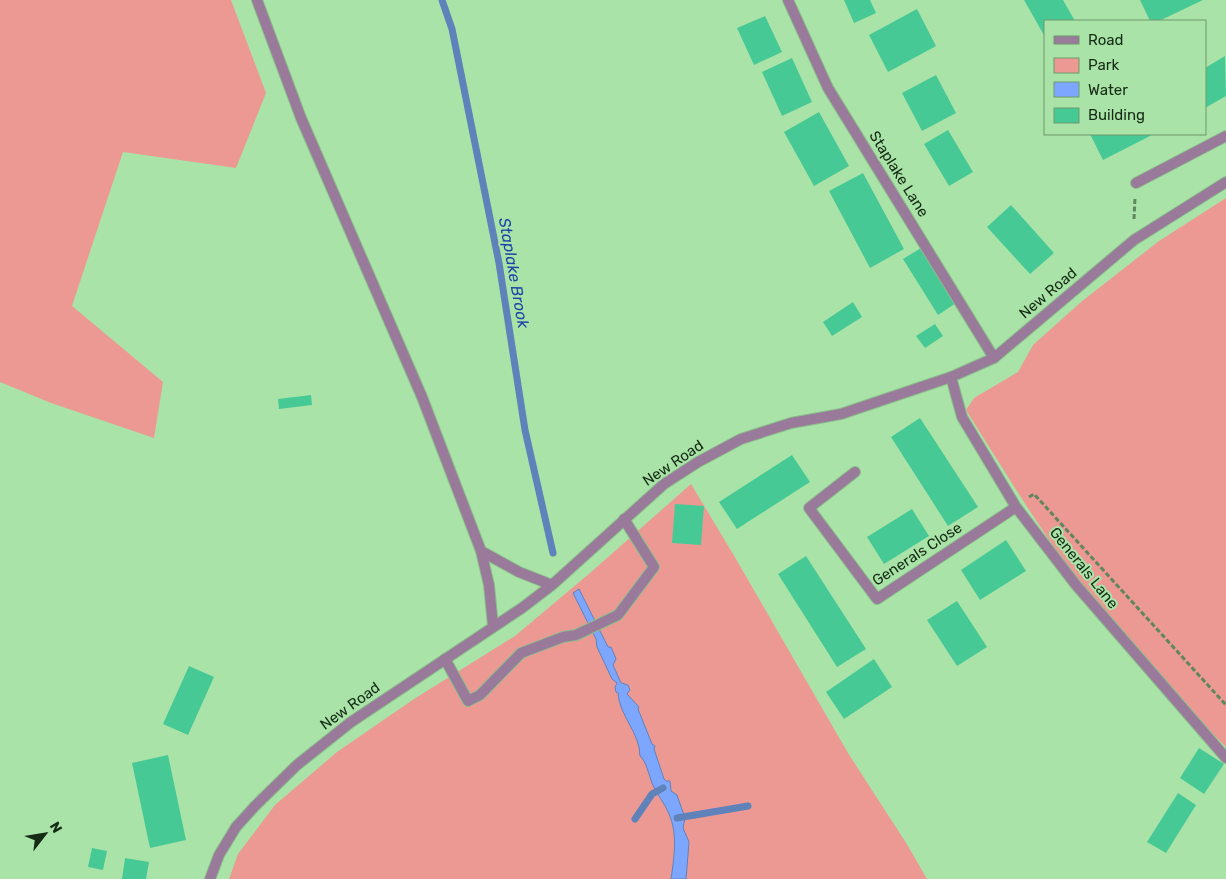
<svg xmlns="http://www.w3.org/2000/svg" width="1226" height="879" font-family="Rubik,sans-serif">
<rect width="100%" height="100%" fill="#aae3a8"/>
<path fill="#ec9994" d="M0 0H231L266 93 236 168 123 152 72 306 163 382 154 438 51 403 0 382Z
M1226 198V747C1176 697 1127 645 1084 588 1040 531 1004 470 966 410L974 398 1018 372 1033 345 1081 302 1159 241Z
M691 484 736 559 848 753 908 846 927 879H229L238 854 275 805 337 752 414 699 515 636 590 573Z"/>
<path fill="#7da7ff" stroke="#5e82b9" d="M579 589 608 647H611L616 659 613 665 621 683 628 685 630 690 627 694 639 707 638 709 652 744 655 746 654 749 664 779 666 781H670L671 791 677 795 685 818 683 828 689 842 686 879H671C674 858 678 834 669 814 665 803 656 794 652 783 649 775 646 761 640 756 640 733 619 715 618 693L616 692 615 687 617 683 612 679 597 647 596 639 573 593Z"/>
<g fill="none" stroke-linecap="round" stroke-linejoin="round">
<path stroke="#5e82b9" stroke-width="7" d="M442 0 452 29 499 263 525 430 553 553
M677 818 748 806
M635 819 652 794 663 788"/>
</g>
<path fill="#47c996" d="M844 0H870L876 13 854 23Z
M1024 0H1063L1075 21H1045V37Z
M1140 0H1203L1159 21H1150Z
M917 9 936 46 888 72 869 35Z
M765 16 782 52 754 65 737 28Z
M1225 56 1226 96 1205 108V68Z
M792 58 812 102 782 116 762 72Z
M936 75 956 113 922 131 902 93Z
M819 112 849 166 814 186 784 132Z
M948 130 973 172 949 186 924 144Z
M1090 134H1154L1103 160Z
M863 173 904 249 870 268 829 191Z
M1011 205 1054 253 1030 274 987 227Z
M921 248 956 303 938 315 903 259Z
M853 302 862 317 832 336 823 322Z
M935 324 943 336 925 348 916 336Z
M311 395 312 405 279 409 278 399Z
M920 418 978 507 948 526 891 437Z
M792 455 810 482 737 529 719 502Z
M675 504 704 506 701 545 672 543Z
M912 509 929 536 884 564 867 537Z
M1006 540 1026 571 980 600 961 570Z
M806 556 866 649 837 667 778 574Z
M957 601 987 647 957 666 927 620Z
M874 659 892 687 844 719 826 692Z
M189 666 214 677 188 735 163 724Z
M1199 748 1224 764 1204 794 1180 778Z
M168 755 186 840 150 848 132 763Z
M1178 793 1196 805 1166 853 1147 842Z
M92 848 107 851 103 870 88 867Z
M125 858 149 862 146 879H122Z"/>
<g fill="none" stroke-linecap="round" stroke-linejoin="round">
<defs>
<path id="service" d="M445 659 468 701 480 695 521 653 563 637 576 635 618 615 654 567 624 519"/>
<path id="minor" d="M788 0 828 88 994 358
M1136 183 1226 136
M951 377 962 417 1016 507 1076 585 1226 758
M855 472 809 508 877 599 1016 507"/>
<path id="tertiary" d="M257 0 301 118 422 397 481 551 519 572 552 585
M481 551 489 585 493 626
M210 879 219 855 236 827 255 806 297 765 351 722 522 608 552 585 664 484 698 462 741 439 791 423 841 414 951 377 994 358 1134 240 1226 182"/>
</defs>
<use href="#service" stroke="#8cbe8b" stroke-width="12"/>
<use href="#minor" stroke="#8cbe8b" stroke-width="12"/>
<use href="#tertiary" stroke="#8cbe8b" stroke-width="12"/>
<path stroke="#5f865e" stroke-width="3" stroke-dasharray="5 2.5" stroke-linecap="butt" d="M1134 219 1135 198
M1029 497 1034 494 1226 705"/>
<use href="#service" stroke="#997a9b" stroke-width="10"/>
<use href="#minor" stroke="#997a9b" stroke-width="10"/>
<use href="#tertiary" stroke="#997a9b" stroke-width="10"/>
</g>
<g text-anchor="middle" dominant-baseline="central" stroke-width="4" stroke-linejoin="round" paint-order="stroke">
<g font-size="15" fill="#152b15" stroke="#aae3a8">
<text transform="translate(899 174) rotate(58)">Staplake Lane</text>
<text transform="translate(1048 293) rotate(-40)">New Road</text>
<text transform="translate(673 463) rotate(-34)">New Road</text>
<text transform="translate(917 554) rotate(-33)">Generals Close</text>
<text transform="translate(1084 568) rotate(51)">Generals Lane</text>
<text transform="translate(350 706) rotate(-36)">New Road</text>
</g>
<g font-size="16" font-style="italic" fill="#1c45a7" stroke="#aae3a8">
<text transform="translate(514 273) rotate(80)">Staplake Brook</text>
</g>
</g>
<rect x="1044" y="20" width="162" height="115" fill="#aae3a8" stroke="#6e996d"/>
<rect x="1054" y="36" width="25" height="8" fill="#997a9b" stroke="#6e996d"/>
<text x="1088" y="45" font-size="15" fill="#152b15">Road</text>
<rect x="1054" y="58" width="25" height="15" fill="#ec9994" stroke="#6e996d"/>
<text x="1088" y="70" font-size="15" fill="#152b15">Park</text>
<rect x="1054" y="82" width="25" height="15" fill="#7da7ff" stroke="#6e996d"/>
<text x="1088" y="95" font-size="15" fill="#152b15">Water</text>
<rect x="1054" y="108" width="25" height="15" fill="#47c996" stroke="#6e996d"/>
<text x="1088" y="120" font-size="15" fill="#152b15">Building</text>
<g transform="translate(45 834) rotate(59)" stroke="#aae3a8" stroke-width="4" paint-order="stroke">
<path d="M0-4L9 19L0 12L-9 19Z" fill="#152b15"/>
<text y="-8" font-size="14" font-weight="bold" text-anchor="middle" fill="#152b15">N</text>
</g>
</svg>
